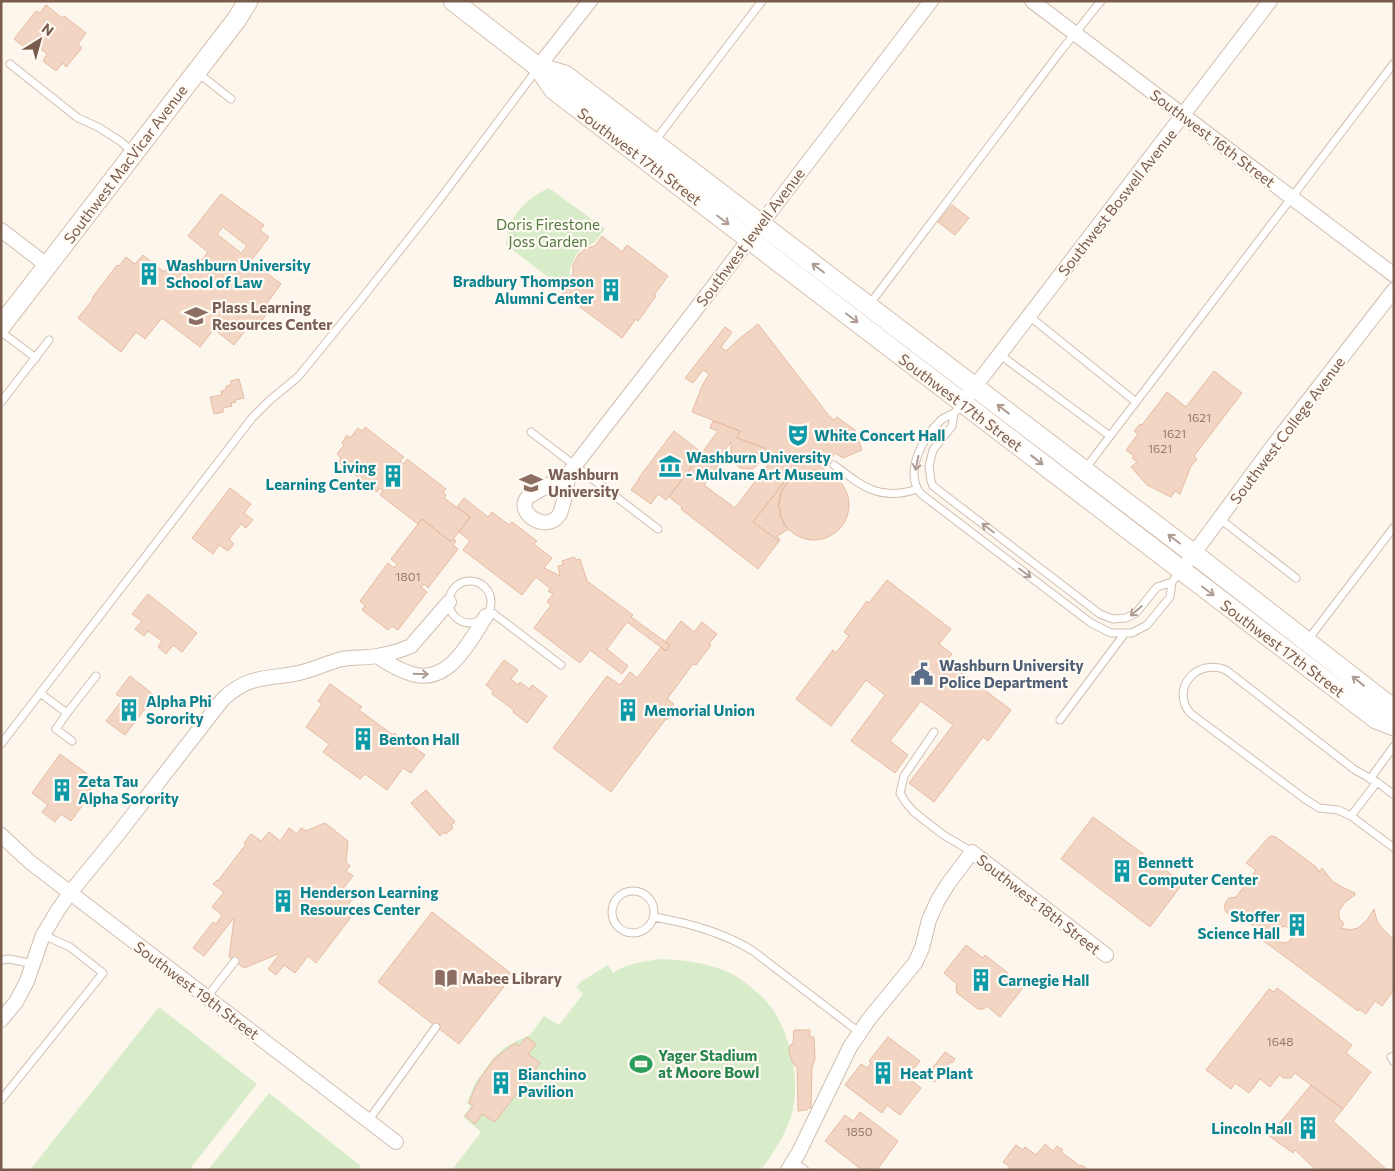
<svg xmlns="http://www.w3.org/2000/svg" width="1395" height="1171" font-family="Commissioner,sans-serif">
<rect width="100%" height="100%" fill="#fdf6ec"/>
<path fill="#d8ecc9" d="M549 188 605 229 594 243 581 249 576 255 570 269V276L561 287 506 245C507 218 526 198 549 188Z
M662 959C685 960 709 963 730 973 744 980 767 999 775 1013 792 1041 800 1081 792 1113 786 1134 774 1152 761 1170H452L481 1132 463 1117 471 1106 467 1103 475 1083 493 1059 504 1048 518 1040 530 1035 544 1016 559 1025 583 994 576 987 582 981 608 965 613 973C627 963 645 961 662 959Z
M159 1007 257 1084 189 1170H30Z
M269 1093 361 1166 357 1170H208Z"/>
<path fill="#f3d5c3" stroke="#e6bba3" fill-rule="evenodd" d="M46 5 62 18 64 16 86 33 78 44 82 48 66 67 63 63 56 71 43 61 47 54 34 44 28 50 14 39 36 11 40 13Z
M221 194 264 225 260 230 269 237 251 261 281 284 267 303 272 307 254 331 248 327 234 345 214 329 200 347 162 318 145 339 136 332 121 352 78 318 93 299 92 298 117 265 119 266 126 257 135 264 143 255 164 272 172 262 190 275 208 252 188 236ZM223 227 247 246 241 253 217 234Z
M952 205 969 218 955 235 938 222Z
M602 236 622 252 627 245 668 276 654 295 656 296 638 321 636 319 622 338 580 307 582 304 574 297 570 302 561 295 568 286 566 284 573 274V265L578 255 585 249 595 246Z
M758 324 830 417 834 420 837 417 855 430 862 450 843 458 835 453 823 468 825 470 824 472H820L814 470 809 472 803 471 799 475 794 476 790 481 786 484 780 494V500L778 505 780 510V516L783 520 784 525 789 529 777 536 780 540 779 541 753 522 798 464 779 450 771 461 765 458 768 454 765 448 737 438 740 431 692 412 702 386 709 374 703 370 693 383 685 378 725 327 732 332 721 347 726 351 738 340Z
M1214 371 1242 393 1194 456 1197 459 1191 466 1180 494 1175 491 1171 497 1147 485 1131 467 1137 462 1132 458 1134 456 1126 450 1138 434 1134 431 1140 424 1142 425 1167 392 1186 407Z
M239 379 244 398 235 400 236 402 231 403 232 406 223 408V412L214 414 210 397 222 395 221 391 226 390V386L231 385V381Z
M713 421 740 431 737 438 765 448 768 454 753 469 740 468 731 460V442L723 453 726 455 704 485 735 508 779 450 798 464 753 522 779 541 758 569 681 509 682 507 669 497 718 431 710 428Z
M365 427 404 457 400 461 404 464 407 459 446 489 443 492 446 495 444 498 470 517 451 542 422 519 418 524 380 495 383 490 380 488 377 492 338 462 341 458 337 454 344 445 342 443 347 435 350 438 358 428 362 431Z
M674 431 702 453 666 500 658 494 651 504 631 490 639 479H638Z
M779 505a35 35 0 1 1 70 0a35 35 0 1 1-70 0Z
M230 488 251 504 244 513 253 520 246 528 241 524 229 539 234 544 228 551 219 545 213 554 192 538Z
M464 498 488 517 492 512 509 525 512 522 537 541 534 544 552 558 544 568 560 576 558 566 563 565 562 561 574 557 576 560 580 559 587 581 633 615 631 617 670 645 666 651 627 622 607 649 628 666 622 674 590 650 580 663 534 628 551 605 547 602 553 594 548 591 551 589 536 577 522 595 463 550 470 541 459 532 470 517 457 507Z
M422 519 451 542 454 539 456 541 453 545 458 549 428 588 424 584 421 587 427 592 398 630 392 626 388 630 362 610 365 606 360 601 388 563 394 568 397 564 391 559Z
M887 580 951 629 939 644 952 654 946 661 1011 710 988 741 983 737 934 802 909 783 953 725 921 701 890 741 908 755 895 773 851 741 885 695 866 680 831 726 796 699 833 650 836 653 849 636 844 632 867 601 869 603Z
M148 594 197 633 182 652 173 645 166 654 158 647 162 641 148 631 144 636 135 629 142 621 132 614Z
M681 621 694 632 702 622 717 634 709 644 711 645 696 665 693 664 667 699 673 703 676 716 665 720 611 792 553 748 607 676 620 685 630 672 637 678 661 647 666 651 670 645 665 642Z
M504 660 518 670 511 679 518 685 520 682 529 689 532 685 547 696 527 723 513 712 514 710 492 694 493 691 486 685Z
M130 676 155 696 125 735 106 721 123 699 116 694Z
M330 684 362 707 359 710 393 735 394 733 425 755 411 773 403 768 387 790 365 774 360 779 323 752 329 744 306 727 322 704 318 701Z
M60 754 90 776 83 785 93 791 71 821 61 814 55 822 42 812 48 805 32 793Z
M426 790 455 822 451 825 453 828 446 834 444 832 440 836 411 803Z
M1093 817 1183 883 1150 927 1061 859Z
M325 823 348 841 346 862 350 866 346 871 353 876 342 890 353 898 343 911 351 917 316 963 308 956 295 973 284 965 276 975 268 969 279 955 278 954 244 968 229 957 234 920 233 919 204 956 193 948 213 922 216 924 222 915 212 907 224 892 213 884 217 880 218 881 246 844 244 843 251 834 261 841 269 832 280 841 289 828 297 834 301 828 306 831Z
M1272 836 1276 837 1316 867 1318 870 1317 873 1322 868 1333 882 1344 888 1355 893V895L1345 902 1339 911V918L1344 924 1341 928 1350 930 1358 928 1367 920 1374 909 1377 921 1381 927 1394 940V990L1382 1006 1375 1001 1366 1014 1359 1009 1358 1011 1261 939 1263 937 1256 931 1257 929 1237 914 1230 915 1226 912 1224 907 1226 902 1229 898 1236 897 1256 870 1246 863 1269 837ZM1284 926 1290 928 1293 933 1291 940 1286 943 1280 942 1276 935 1278 930Z
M432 912 513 975 459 1044 378 982Z
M966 945 983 958 985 955 1008 973 1005 976 1022 989 1000 1017 987 1006 984 1009H978L957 993 956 988 957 984 944 973Z
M1277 988 1352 1045 1346 1053 1371 1072 1343 1109 1295 1073 1291 1078H1283L1280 1074 1270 1087 1260 1079 1249 1093 1235 1083 1231 1089 1206 1070 1269 989 1274 992Z
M794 1030H810V1037H814L815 1059 812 1067 811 1108H807V1110L798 1111 797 1066H795L792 1061 790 1056 789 1049 790 1045 793 1044Z
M527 1037 536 1044 528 1054 540 1063 495 1122 482 1114 475 1124 465 1116 473 1106 469 1103 475 1088 480 1079 494 1059 515 1043 519 1046Z
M888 1037 920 1061 907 1077 921 1088 900 1115 887 1105 882 1113 845 1085 861 1064 867 1068 871 1063 869 1061Z
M945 1052 955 1059 952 1063 950 1062 935 1082 926 1076Z
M1311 1085 1343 1109 1333 1121 1387 1170H1316L1295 1150 1293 1153 1269 1136Z
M860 1112 898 1141 877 1170H862L825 1141 845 1115 853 1121Z
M1045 1144 1053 1151 1057 1146 1063 1150 1061 1152 1080 1166 1081 1165 1086 1168 1085 1170H1008L1010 1167 1003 1162 1016 1145 1023 1150 1025 1147 1036 1155Z"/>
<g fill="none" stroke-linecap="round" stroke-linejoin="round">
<defs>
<path id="lane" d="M10 64 78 118 98 127 120 141 133 152
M198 73 231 99
M654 142 762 1
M869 305 1060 52 1101 1
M1029 316 1136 402
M1 332 36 358
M999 354 1110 436
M1 402 49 340
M962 403C960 406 958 410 955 412 951 416 945 416 941 420 924 436 903 472 921 494L1091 623 1111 633H1132L1147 625 1170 597 1172 582 1181 570
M954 413 952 426 933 450 929 466 931 481 933 486 1100 614 1113 619 1126 618 1136 613 1157 587 1172 582
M531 432 658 529
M834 465C862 486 880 502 917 489
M1085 469 1394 63
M1220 519 1296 578
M449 602a21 21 0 1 1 42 0a21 21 0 1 1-42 0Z
M490 611 561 665
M1307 641 1394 527
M40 693 67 713 96 676
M67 713 56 729 72 741
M1060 720 1125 633
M934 732 904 776 900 793 906 803 914 812 942 834 972 852
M1 744 252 418 270 400 298 377 359 302 437 203 538 68
M1370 779 1394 746
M1394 795 1377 782 1351 816 1394 848
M1351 816 1338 810 1319 808 1305 799 1190 713C1170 688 1197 658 1226 670L1355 770 1377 782
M612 912a21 21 0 1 1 42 0a21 21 0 1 1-42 0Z
M654 917C689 923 723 932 753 951L859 1032
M1 960 9 959 34 964
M207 997 235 961
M1394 1056 1391 1057 1394 1062
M1 1100 103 973 70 947 43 935
M368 1121 436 1027
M793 1161 805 1170"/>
<path id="street" d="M1032 1 1394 275
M538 67 590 1
M1 230 48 266
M970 393 1270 1
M569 473C567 483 564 507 559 515 546 534 514 512 528 497L569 473 703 300 931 1
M1189 560 1273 446 1394 290
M377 656C387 663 399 670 412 674 449 685 470 641 486 616
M1 835 30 862 396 1142
M1 1020 16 1002 27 981 43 935 58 910 70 893 118 834 223 699C248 676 264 679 294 674 311 671 326 663 342 659 354 657 366 658 377 656 388 654 400 651 411 646L449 602
M788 1170 799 1152 850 1047 869 1019 915 963 922 948 929 920 938 900 948 884 972 852 1106 955"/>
<path id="secondary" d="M453 1 538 67 554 90 1376 719 1394 726
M538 67 565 75 1194 554 1386 703 1394 713
M1 326 237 19 248 1"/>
</defs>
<use href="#lane" stroke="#d1beb0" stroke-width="9"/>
<use href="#street" stroke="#d1beb0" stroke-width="16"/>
<use href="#secondary" stroke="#d6c0b0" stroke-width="21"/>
<use href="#lane" stroke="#fff" stroke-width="7"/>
<use href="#street" stroke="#fff" stroke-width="14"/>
<use href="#secondary" stroke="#fff" stroke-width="19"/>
</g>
<defs><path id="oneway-shaft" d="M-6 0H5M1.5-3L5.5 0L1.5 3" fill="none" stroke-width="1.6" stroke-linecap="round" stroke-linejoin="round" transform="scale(1.25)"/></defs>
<g stroke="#af9d94">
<use href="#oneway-shaft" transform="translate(723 220) rotate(37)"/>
<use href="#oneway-shaft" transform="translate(818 268) rotate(-143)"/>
<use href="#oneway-shaft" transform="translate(852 318) rotate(37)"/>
<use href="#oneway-shaft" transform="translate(1003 409) rotate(-142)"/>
<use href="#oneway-shaft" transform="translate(1037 460) rotate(38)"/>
<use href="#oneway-shaft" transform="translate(917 463) rotate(101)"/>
<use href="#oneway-shaft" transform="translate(988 528) rotate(-143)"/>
<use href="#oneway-shaft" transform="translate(1174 539) rotate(-143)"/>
<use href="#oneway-shaft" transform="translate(1025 573) rotate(37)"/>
<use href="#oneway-shaft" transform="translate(1208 591) rotate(37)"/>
<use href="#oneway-shaft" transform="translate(1136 611) rotate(140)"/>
<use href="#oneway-shaft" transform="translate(421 674) rotate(2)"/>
<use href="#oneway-shaft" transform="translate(1358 681) rotate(-142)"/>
</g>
<defs>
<symbol id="building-bare" viewBox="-9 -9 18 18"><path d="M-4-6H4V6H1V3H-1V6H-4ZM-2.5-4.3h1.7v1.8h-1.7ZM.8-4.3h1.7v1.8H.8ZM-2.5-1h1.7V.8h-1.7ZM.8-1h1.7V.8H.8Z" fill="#0f9aa8" stroke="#fffaf3" stroke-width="2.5" paint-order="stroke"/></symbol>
<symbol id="school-bare" viewBox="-9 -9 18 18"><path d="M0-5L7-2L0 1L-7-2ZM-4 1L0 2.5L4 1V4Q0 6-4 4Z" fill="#8d6e63" stroke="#fffaf3" stroke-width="2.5" paint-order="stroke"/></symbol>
<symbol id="theatre-bare" viewBox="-9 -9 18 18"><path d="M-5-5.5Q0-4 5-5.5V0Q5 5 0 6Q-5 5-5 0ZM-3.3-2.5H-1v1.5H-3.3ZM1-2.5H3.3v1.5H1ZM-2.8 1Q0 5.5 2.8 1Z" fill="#0f9aa8" stroke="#fffaf3" stroke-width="2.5" paint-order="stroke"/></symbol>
<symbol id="museum-bare" viewBox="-9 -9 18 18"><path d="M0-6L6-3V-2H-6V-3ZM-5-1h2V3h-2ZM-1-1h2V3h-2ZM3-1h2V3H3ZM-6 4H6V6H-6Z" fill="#0f9aa8" stroke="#fffaf3" stroke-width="2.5" paint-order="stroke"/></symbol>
<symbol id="university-bare" viewBox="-9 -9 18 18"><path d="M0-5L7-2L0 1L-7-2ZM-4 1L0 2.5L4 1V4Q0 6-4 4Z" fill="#8d6e63" stroke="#fffaf3" stroke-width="2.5" paint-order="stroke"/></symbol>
<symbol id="civic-bare" viewBox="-9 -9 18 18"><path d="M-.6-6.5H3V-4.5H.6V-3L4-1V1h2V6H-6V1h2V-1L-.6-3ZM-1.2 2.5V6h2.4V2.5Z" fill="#5c6f8a" stroke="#fffaf3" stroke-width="2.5" paint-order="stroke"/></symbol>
<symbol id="library-bare" viewBox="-9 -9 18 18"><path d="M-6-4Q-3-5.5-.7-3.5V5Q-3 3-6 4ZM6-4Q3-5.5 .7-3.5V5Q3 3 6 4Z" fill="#8d6e63" stroke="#fffaf3" stroke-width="2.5" paint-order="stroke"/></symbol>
<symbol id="stadium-bare" viewBox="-9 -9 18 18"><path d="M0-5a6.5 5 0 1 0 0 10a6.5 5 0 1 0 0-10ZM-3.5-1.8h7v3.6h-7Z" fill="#2e9e5b" stroke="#fffaf3" stroke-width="2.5" paint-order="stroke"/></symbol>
</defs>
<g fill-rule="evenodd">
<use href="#building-bare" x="133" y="258" width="32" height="32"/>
<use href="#building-bare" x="595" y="274" width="32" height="32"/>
<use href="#school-bare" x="180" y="300" width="32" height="32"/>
<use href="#theatre-bare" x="782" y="419" width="32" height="32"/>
<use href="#museum-bare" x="654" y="450" width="32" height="32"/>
<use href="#building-bare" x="377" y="460" width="32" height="32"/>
<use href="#university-bare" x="515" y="467" width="32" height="32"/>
<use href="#civic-bare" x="906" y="658" width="32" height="32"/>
<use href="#building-bare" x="113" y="694" width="32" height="32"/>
<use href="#building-bare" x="612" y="694" width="32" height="32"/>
<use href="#building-bare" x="347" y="723" width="32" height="32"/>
<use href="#building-bare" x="46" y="774" width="32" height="32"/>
<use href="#building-bare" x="1106" y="855" width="32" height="32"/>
<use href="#building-bare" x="267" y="885" width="32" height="32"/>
<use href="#building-bare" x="1281" y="909" width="32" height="32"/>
<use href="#library-bare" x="430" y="962" width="32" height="32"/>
<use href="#building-bare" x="965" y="964" width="32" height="32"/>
<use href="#stadium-bare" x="625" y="1048" width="32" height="32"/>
<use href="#building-bare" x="867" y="1057" width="32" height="32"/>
<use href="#building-bare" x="485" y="1067" width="32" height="32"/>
<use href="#building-bare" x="1292" y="1112" width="32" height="32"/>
</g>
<g text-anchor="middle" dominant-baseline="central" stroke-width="4.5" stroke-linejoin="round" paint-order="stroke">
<g font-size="12" fill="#987a6a">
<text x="1199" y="417">1621</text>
<text x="1174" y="433">1621</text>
<text x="1160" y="448">1621</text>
<text x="408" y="576">1801</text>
<text x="1280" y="1041">1648</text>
<text x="859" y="1131">1850</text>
</g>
<g font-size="15" fill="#7a5c4d" stroke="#fffaf3">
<text transform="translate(1213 138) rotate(37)">Southwest 16th Street</text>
<text transform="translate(640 156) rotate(37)">Southwest 17th Street</text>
<text transform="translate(125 164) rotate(-53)">Southwest MacVicar Avenue</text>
<text transform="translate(1117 202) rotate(-52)">Southwest Boswell Avenue</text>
<text transform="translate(750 237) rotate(-53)">Southwest Jewell Avenue</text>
<text transform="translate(961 402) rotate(37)">Southwest 17th Street</text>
<text transform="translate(1287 430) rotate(-53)">Southwest College Avenue</text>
<text transform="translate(1283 648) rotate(37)">Southwest 17th Street</text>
<text transform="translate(1039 904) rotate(38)">Southwest 18th Street</text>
<text transform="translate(197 990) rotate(37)">Southwest 19th Street</text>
</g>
<g font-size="15" fill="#537a41" stroke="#fffaf3">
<text x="548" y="224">Doris Firestone<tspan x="548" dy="17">Joss Garden</tspan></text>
</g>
<g font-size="15" font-weight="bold" fill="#0d838f" stroke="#fffaf3" text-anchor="start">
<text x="166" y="265">Washburn University<tspan x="166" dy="17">School of Law</tspan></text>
<text x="594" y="281" text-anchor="end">Bradbury Thompson<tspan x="594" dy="17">Alumni Center</tspan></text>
<text x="814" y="435">White Concert Hall</text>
<text x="686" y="457">Washburn University<tspan x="686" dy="17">- Mulvane Art Museum</tspan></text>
<text x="376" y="467" text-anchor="end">Living<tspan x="376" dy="17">Learning Center</tspan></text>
<text x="146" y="701">Alpha Phi<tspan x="146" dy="17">Sorority</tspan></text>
<text x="644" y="710">Memorial Union</text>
<text x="379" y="739">Benton Hall</text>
<text x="78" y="781">Zeta Tau<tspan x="78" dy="17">Alpha Sorority</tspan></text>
<text x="1138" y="862">Bennett<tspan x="1138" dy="17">Computer Center</tspan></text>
<text x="300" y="892">Henderson Learning<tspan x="300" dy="17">Resources Center</tspan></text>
<text x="1280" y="916" text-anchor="end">Stoffer<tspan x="1280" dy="17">Science Hall</tspan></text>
<text x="998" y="980">Carnegie Hall</text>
<text x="900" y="1073">Heat Plant</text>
<text x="518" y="1074">Bianchino<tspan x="518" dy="17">Pavilion</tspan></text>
<text x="1292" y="1128" text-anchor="end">Lincoln Hall</text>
</g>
<g font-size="15" font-weight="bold" fill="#785e54" stroke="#fffaf3" text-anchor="start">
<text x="212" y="307">Plass Learning<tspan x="212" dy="17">Resources Center</tspan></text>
<text x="548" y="474">Washburn<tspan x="548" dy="17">University</tspan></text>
<text x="462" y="978">Mabee Library</text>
</g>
<g font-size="15" font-weight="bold" fill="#4e5e75" stroke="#fffaf3" text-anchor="start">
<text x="939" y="665">Washburn University<tspan x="939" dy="17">Police Department</tspan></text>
</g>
<g font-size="15" font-weight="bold" fill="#27864d" stroke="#fffaf3" text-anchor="start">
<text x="658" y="1055">Yager Stadium<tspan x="658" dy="17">at Moore Bowl</tspan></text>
</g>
</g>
<rect width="1395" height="1171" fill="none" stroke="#7a5c4d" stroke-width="5"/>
<g transform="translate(40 40) rotate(37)" stroke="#fffaf3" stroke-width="4" paint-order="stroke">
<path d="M0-4L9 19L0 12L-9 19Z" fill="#7a5c4d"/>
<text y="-8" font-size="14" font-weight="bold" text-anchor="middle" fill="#7a5c4d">N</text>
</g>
</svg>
